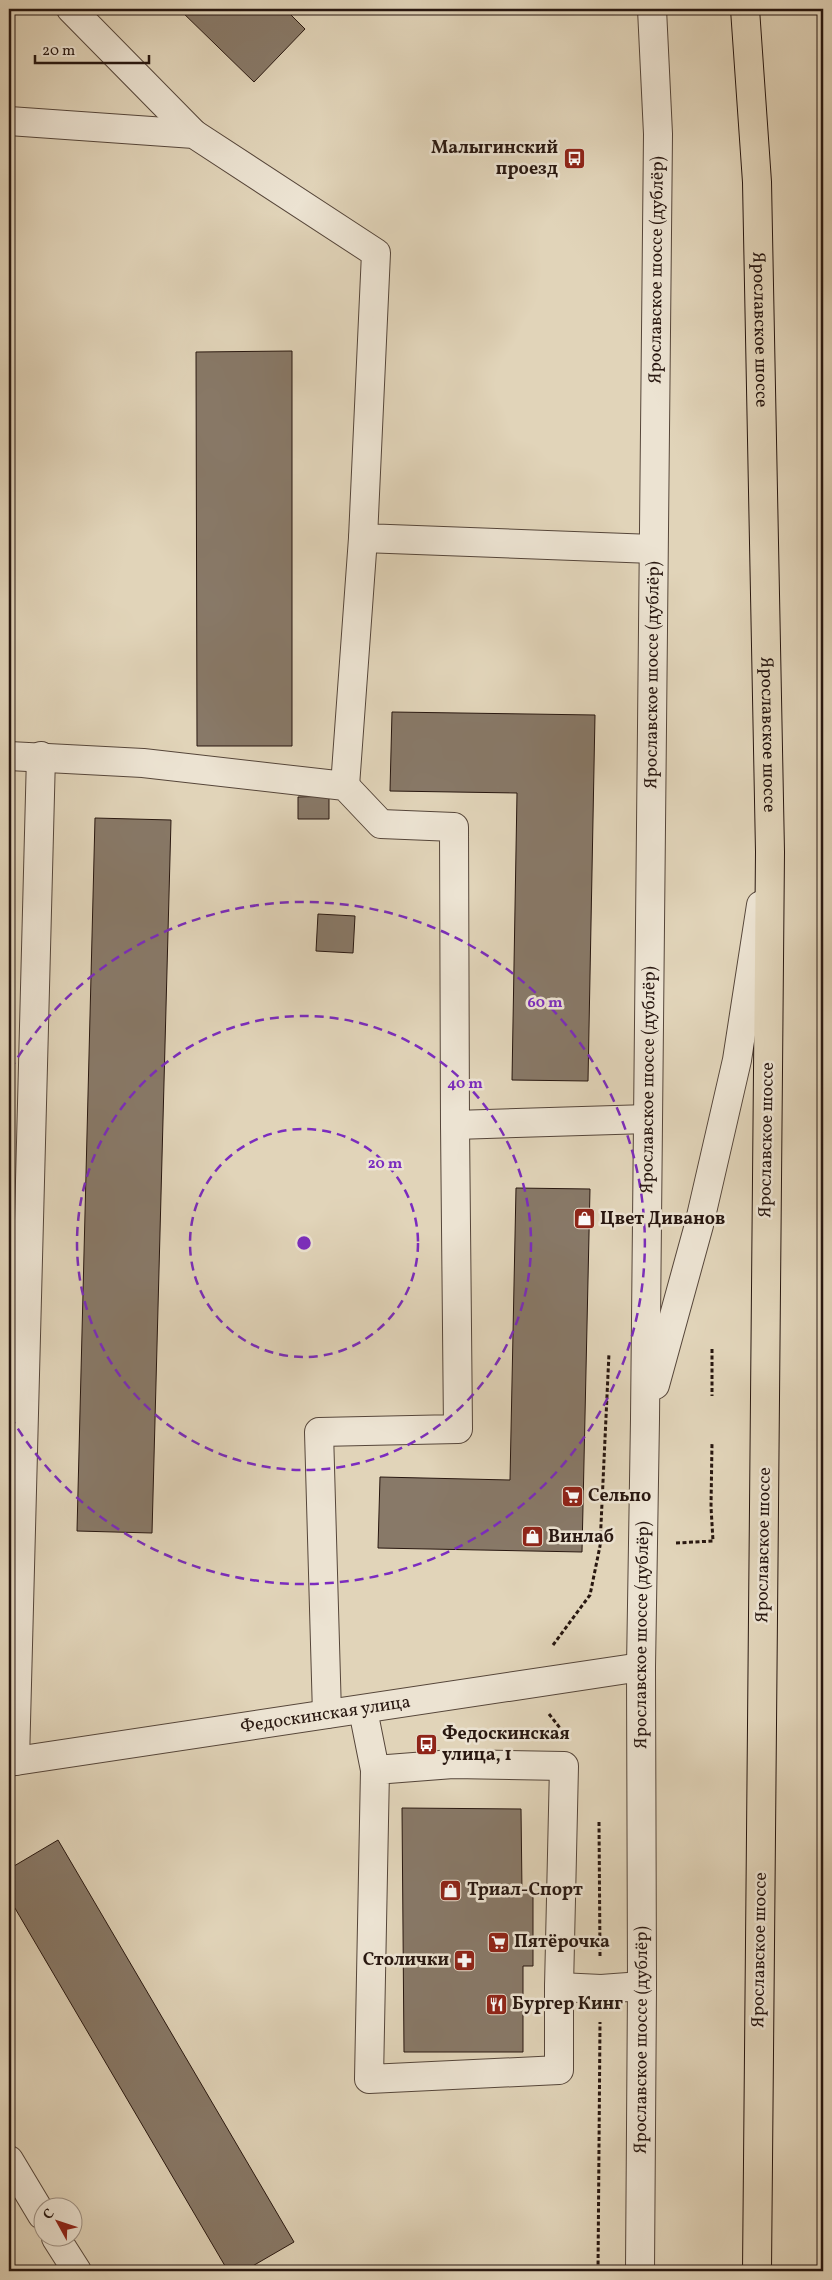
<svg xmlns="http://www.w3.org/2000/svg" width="832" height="2280" font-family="Vollkorn,serif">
<rect width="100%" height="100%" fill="#e1d4b9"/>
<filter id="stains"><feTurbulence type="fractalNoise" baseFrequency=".004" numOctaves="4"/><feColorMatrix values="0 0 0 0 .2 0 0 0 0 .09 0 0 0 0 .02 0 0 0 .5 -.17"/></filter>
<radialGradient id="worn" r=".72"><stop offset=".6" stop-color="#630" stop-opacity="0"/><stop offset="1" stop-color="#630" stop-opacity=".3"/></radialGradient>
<path fill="#887968" stroke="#281710" d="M179 9H285L305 29 254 82Z
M292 351V746H197L196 352Z
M392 712 595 715 588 1081 512 1080 517 793 390 791Z
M329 796V819H298V797Z
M95 818 171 820 152 1533 77 1531Z
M318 914 355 916 353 953 316 951Z
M516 1188 590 1189 582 1552 378 1548 380 1477 510 1480Z
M402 1808 521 1809 522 1891H533V1966H523V2052H404Z
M58 1840 294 2242 244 2271H228L9 1898V1869Z"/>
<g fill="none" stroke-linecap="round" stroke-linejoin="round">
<defs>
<g id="minor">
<path d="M71 9 194 134"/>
<path d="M9 121 194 134 376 253 363 538 653 549"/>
<path d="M9 756 143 763 345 786 381 824 454 827 455 1125 648 1119"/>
<path d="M345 786 363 538"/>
<path d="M655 1385 699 1225 737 1060 761 905"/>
<path d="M363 1710 375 1770"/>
<path d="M327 1714 319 1432 458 1429 455 1125"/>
<path d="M15 1761 41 756"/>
<path id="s1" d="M9 1762 641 1667"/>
<path d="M453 1764 564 1766 559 1987V2070L369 2079 375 1770Z"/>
<path d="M559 1987 601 1989 642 1986"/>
<path d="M9 2160 42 2215"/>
<path d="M56 2238 77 2271"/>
<path id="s2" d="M640 2271 642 1986 641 1667 645 1419 658 134 652 9"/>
</g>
<g id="major">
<path id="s3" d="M745 9 757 182 770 852 757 2271"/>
</g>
</defs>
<use href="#minor" stroke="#56463a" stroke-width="30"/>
<use href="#major" stroke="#281710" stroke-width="30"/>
<path stroke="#281710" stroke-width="3" stroke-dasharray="4 2.5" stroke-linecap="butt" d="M712 1349V1396
M676 1543 713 1541 711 1507 712 1443
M553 1645 590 1595 600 1546 609 1353
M549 1714 564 1733
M599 1822 600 1956
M598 2271 600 2022"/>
<use href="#minor" stroke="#ece3d2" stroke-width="28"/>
<use href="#major" stroke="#e1d4b9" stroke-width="28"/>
</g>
<g fill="none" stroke="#7b2cbf" stroke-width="2.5" stroke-dasharray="9 6">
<circle cx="304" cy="1243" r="114"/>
<circle cx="304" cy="1243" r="227"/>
<path d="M10 1070A341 341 0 1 1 10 1416"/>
</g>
<defs>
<symbol id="bus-square" viewBox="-11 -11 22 22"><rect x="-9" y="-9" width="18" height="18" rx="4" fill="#8f2418" stroke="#ece3d2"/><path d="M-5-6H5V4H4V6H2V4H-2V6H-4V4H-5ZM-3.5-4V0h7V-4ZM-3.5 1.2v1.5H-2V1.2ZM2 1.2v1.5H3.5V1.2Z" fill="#fff"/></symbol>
<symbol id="shop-square" viewBox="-11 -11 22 22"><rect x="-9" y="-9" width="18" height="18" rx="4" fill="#8f2418" stroke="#ece3d2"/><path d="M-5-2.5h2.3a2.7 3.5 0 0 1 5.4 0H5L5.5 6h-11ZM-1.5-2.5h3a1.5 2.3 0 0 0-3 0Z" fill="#fff"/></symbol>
<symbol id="supermarket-square" viewBox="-11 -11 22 22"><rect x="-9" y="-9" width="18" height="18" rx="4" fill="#8f2418" stroke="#ece3d2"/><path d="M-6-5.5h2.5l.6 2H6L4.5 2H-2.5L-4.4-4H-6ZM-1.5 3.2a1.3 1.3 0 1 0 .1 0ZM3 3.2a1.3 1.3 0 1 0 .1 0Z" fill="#fff"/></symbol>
<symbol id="pharmacy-square" viewBox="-11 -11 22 22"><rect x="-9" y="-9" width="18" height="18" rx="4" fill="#8f2418" stroke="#ece3d2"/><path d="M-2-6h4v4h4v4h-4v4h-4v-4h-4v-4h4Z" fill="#fff"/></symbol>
<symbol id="restaurant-square" viewBox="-11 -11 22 22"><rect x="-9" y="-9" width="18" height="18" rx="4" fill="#8f2418" stroke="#ece3d2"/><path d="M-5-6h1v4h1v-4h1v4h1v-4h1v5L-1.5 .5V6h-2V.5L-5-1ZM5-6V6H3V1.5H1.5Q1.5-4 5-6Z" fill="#fff"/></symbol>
</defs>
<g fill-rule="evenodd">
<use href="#bus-square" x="562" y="146" width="25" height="25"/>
<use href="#shop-square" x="572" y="1206" width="25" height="25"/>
<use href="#supermarket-square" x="560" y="1484" width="25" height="25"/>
<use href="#shop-square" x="520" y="1524" width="25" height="25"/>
<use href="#bus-square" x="414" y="1732" width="25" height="25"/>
<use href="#shop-square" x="438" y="1878" width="25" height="25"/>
<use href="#supermarket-square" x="486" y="1930" width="25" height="25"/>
<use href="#pharmacy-square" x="452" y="1948" width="25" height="25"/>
<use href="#restaurant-square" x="484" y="1992" width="25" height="25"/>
</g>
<g text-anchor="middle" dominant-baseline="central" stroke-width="5" stroke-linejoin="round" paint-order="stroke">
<g font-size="18" font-weight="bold" fill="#281710" stroke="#ece3d2" text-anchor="start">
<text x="558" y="148" text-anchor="end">Малыгинский<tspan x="558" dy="21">проезд</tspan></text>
<text x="600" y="1219">Цвет Диванов</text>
<text x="588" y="1496">Сельпо</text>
<text x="548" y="1537">Винлаб</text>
<text x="442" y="1734">Федоскинская<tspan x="442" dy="21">улица, 1</tspan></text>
<text x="467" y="1890">Триал-Спорт</text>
<text x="514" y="1942">Пятёрочка</text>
<text x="449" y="1960" text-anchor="end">Столички</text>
<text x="512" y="2004">Бургер Кинг</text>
</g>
<g font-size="18" fill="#281710" stroke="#ece3d2">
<text stroke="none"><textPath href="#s2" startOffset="2001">Ярославское шоссе (дублёр)</textPath></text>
<text stroke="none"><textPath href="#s3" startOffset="321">Ярославское шоссе</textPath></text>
<text stroke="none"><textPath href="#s2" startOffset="1596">Ярославское шоссе (дублёр)</textPath></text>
<text stroke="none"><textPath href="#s3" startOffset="726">Ярославское шоссе</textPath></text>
<text stroke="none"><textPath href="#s2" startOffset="1191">Ярославское шоссе (дублёр)</textPath></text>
<text transform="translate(767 1140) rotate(-89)">Ярославское шоссе</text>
<text transform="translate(764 1545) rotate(-89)">Ярославское шоссе</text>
<text stroke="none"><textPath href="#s2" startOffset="636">Ярославское шоссе (дублёр)</textPath></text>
<text stroke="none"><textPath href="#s1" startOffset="320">Федоскинская улица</textPath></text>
<text transform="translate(760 1950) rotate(-89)">Ярославское шоссе</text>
<text stroke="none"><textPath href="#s2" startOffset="231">Ярославское шоссе (дублёр)</textPath></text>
</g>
</g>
<circle cx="304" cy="1243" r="8" fill="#7b2cbf" stroke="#ece3d2" stroke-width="2.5"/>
<g font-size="15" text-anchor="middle" font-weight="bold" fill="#7b2cbf" stroke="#ece3d2" stroke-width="5" stroke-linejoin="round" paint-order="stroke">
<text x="545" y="1007">60 m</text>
<text x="465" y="1088">40 m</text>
<text x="385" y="1168">20 m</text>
</g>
<rect width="832" height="2280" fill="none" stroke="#e1d4b9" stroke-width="30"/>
<rect x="10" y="10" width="812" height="2260" fill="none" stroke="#281710" stroke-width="2.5"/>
<rect x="15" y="15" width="802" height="2250" fill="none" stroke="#281710"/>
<g transform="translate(58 2222) rotate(310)"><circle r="24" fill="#ece3d2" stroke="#9e9184"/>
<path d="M0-4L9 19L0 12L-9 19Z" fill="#8f2418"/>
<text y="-8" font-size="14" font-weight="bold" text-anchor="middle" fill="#281710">С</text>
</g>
<path d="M35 55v8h114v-8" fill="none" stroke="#281710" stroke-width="2.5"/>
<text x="42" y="55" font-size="15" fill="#281710" stroke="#ece3d2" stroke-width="4" paint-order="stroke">20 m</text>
<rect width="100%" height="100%" filter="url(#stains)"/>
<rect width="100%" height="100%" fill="url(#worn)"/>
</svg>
